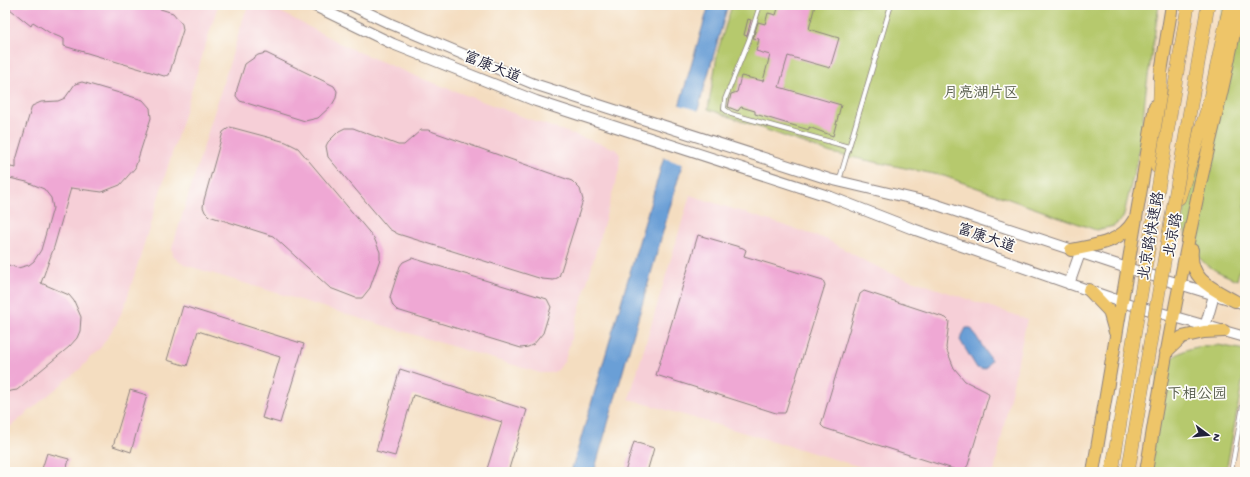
<svg xmlns="http://www.w3.org/2000/svg" width="1250" height="477" font-family="'Gochi Hand','LXGW WenKai TC',sans-serif">
<rect width="100%" height="100%" fill="#fdfcf7"/>
<filter id="ink" filterUnits="userSpaceOnUse"><feTurbulence type="fractalNoise" baseFrequency=".025" numOctaves="2"/><feDisplacementMap in="SourceGraphic" scale="8" xChannelSelector="R" yChannelSelector="G"/><feConvolveMatrix kernelMatrix="1 2 1 2 8 2 1 2 1" color-interpolation-filters="sRGB"/></filter>
<filter id="wash" filterUnits="userSpaceOnUse"><feTurbulence type="fractalNoise" baseFrequency=".012" numOctaves="4" result="noise"/><feDisplacementMap in="SourceGraphic" scale="16" xChannelSelector="R" yChannelSelector="G"/><feGaussianBlur stdDeviation="0.9" result="paint"/><feColorMatrix in="noise" values="0 0 0 0 0 0 0 0 0 0 0 0 0 0 0 0 0 1.4 0 .05"/><feComposite in="paint" operator="in"/></filter>
<g filter="url(#wash)">
<rect width="100%" height="100%" fill="#f4ddc0"/>
<path fill="#f6cfd7" d="M5 5H218L126 302 117 323 101 347 80 369 5 431Z
M254 5H264L275 9 347 47 418 77 526 118 616 149 620 155 619 170 565 360 558 370 551 373H540L185 265 178 261 173 255 172 248 245 13 248 8Z
M690 195 826 239 865 261 893 274 1027 319 994 472H878L629 399Z"/>
<path fill="#b6c96d" stroke="#6c7654" d="M732 5H1159L1146 90 1140 148 1123 218 1114 226 1096 230 944 176 831 153 708 109 718 50Z
M1223 5H1245V249L1237 280C1204 267 1194 259 1182 224Z
M1218 345 1245 350V367L1226 472H1143L1159 368C1183 349 1187 347 1218 345Z"/>
<path fill="#6a9fd6" stroke="#466088" d="M709 5H728L594 472H571Z
M966 328H971L991 360 986 368 982 369 977 368 960 340Z"/>
<path fill="#f4ddc0" d="M677 104 699 111 684 165 662 157Z"/>
<g id="blocks">
<path fill="#efa8d4" d="M5 5H79L87 8 93 5H148L173 13 182 24 183 30 169 75 164 76 64 46V39L50 33 33 22 31 26Z
M779 5H815L809 29 839 38 830 68 788 56 779 87 841 105 833 136 809 127V130L755 114V111L741 107 738 111 728 107 731 94 737 92 741 76 763 81 770 55 756 51 759 39 753 38 758 22 765 24 768 13 776 15Z
M748 19 751 20 747 36 744 35Z
M266 53 334 86 337 91 336 98 332 105 318 118 305 121 240 101 236 96 237 89 245 64 258 55Z
M82 82 143 100 150 108 151 118 135 168 120 185 102 192 71 188 54 247 41 283 69 295 74 301 81 317 80 331 77 338 69 347 17 390 5 392V264L18 268 29 265 34 261 41 250 53 208 51 198 44 189 27 182 5 177V166L16 168V160L32 106 41 102 58 101 65 98 75 84Z
M230 127 286 142 298 148 374 238 380 252V259L370 288 362 298H356L330 288 273 236 209 216 205 212 203 207 204 200 223 132Z
M345 128H353L398 145H404L421 130H428L572 181 580 189 583 200 559 277 553 280 542 279 398 234 389 229 328 157 326 146 328 142 339 131Z
M698 235 743 248 746 250 744 256 823 280 825 285 785 413H776L656 375Z
M412 258 547 299 551 307 543 333 534 344 528 347 521 348 397 310 393 306 390 297 400 266 403 262Z
M864 291 946 318 949 321 946 348 954 368 965 381 987 392 989 395 968 465 963 472 824 428 821 425 860 294Z
M183 306 304 344 280 423 262 418 280 357 198 331 187 366 167 360Z
M400 369 527 410 508 472H486L502 422 413 395 395 456 376 451Z
M130 390 147 395 131 452 113 446Z
M634 442 654 448 647 472H625Z
M47 453 69 459 66 472H41Z"/>
</g>
</g>
<g filter="url(#ink)">
<use href="#blocks" fill-opacity="0" stroke="#8b807e" stroke-width="1"/>
<g fill="none" stroke-linecap="round" stroke-linejoin="round">
<defs>
<path id="service" d="M760 5 749 40 725 99 724 109 731 114 849 147
M839 181 891 5
M1232 470 1244 472
M1231 472 1245 394"/>
<path id="tertiary" d="M313 5 393 44 536 101 831 197 913 229 1122 302 1245 337
M351 5 391 24 534 84 829 179 931 203 1127 268 1245 304
M1069 284 1080 253
M1205 327 1214 295"/>
<path id="primary" d="M1160 78 1172 5
M1071 250C1096 245 1121 243 1134 220
M1192 250C1189 280 1212 288 1235 301
M1089 290 1109 311 1115 332
M1166 352 1182 337 1204 332 1224 331
M1093 472 1155 106
M1146 472C1160 385 1176 299 1194 213 1208 143 1228 75 1239 5"/>
<path id="trunk" d="M1157 167 1161 69
M1179 198 1208 107 1230 5"/>
</defs>
<use href="#service" stroke="#8b807e" stroke-width="5.5"/>
<use href="#tertiary" stroke="#8b807e" stroke-width="12"/>
<use href="#primary" stroke="#8b807e" stroke-width="14"/>
<use href="#trunk" stroke="#8b807e" stroke-width="14"/>
<use href="#service" stroke="#fff" stroke-width="4"/>
<use href="#tertiary" stroke="#fff" stroke-width="10"/>
<use href="#primary" stroke="#eec569" stroke-width="12"/>
<use href="#trunk" stroke="#eec569" stroke-width="13"/>
<defs>
<path id="trunk-bridge" d="M1112 472 1188 5
M1128 472 1208 5"/>
</defs>
<use href="#trunk-bridge" stroke="#8b807e" stroke-width="14" stroke-linecap="butt"/>
<use href="#trunk-bridge" stroke="#eec569" stroke-width="13"/>
</g>
</g>
<g text-anchor="middle" dominant-baseline="central" stroke-width="3.5" stroke-linejoin="round" paint-order="stroke">
<g font-size="15" fill="#22223b" stroke="#fdfcf7">
<text transform="translate(492 68) rotate(22)">富康大道</text>
<text transform="translate(1174 235) rotate(-79)">北京路</text>
<text transform="translate(1152 236) rotate(-80)">北京路快速路</text>
<text transform="translate(986 239) rotate(19)">富康大道</text>
</g>
<g font-size="15" fill="#565c4c" stroke="#fdfcf7">
<text x="981" y="94">月亮湖片区</text>
<text x="1197" y="395">下相公园</text>
</g>
</g>
<rect width="1250" height="477" fill="none" stroke="#fdfcf7" stroke-width="20"/>
<g transform="translate(1208 435) rotate(106)" stroke="#fdfcf7" stroke-width="3" paint-order="stroke">
<path d="M0-3L7 15L0 10L-7 15Z" fill="#22223b"/>
<text y="-6" font-size="11" font-weight="bold" text-anchor="middle" fill="#22223b">N</text>
</g>
</svg>
